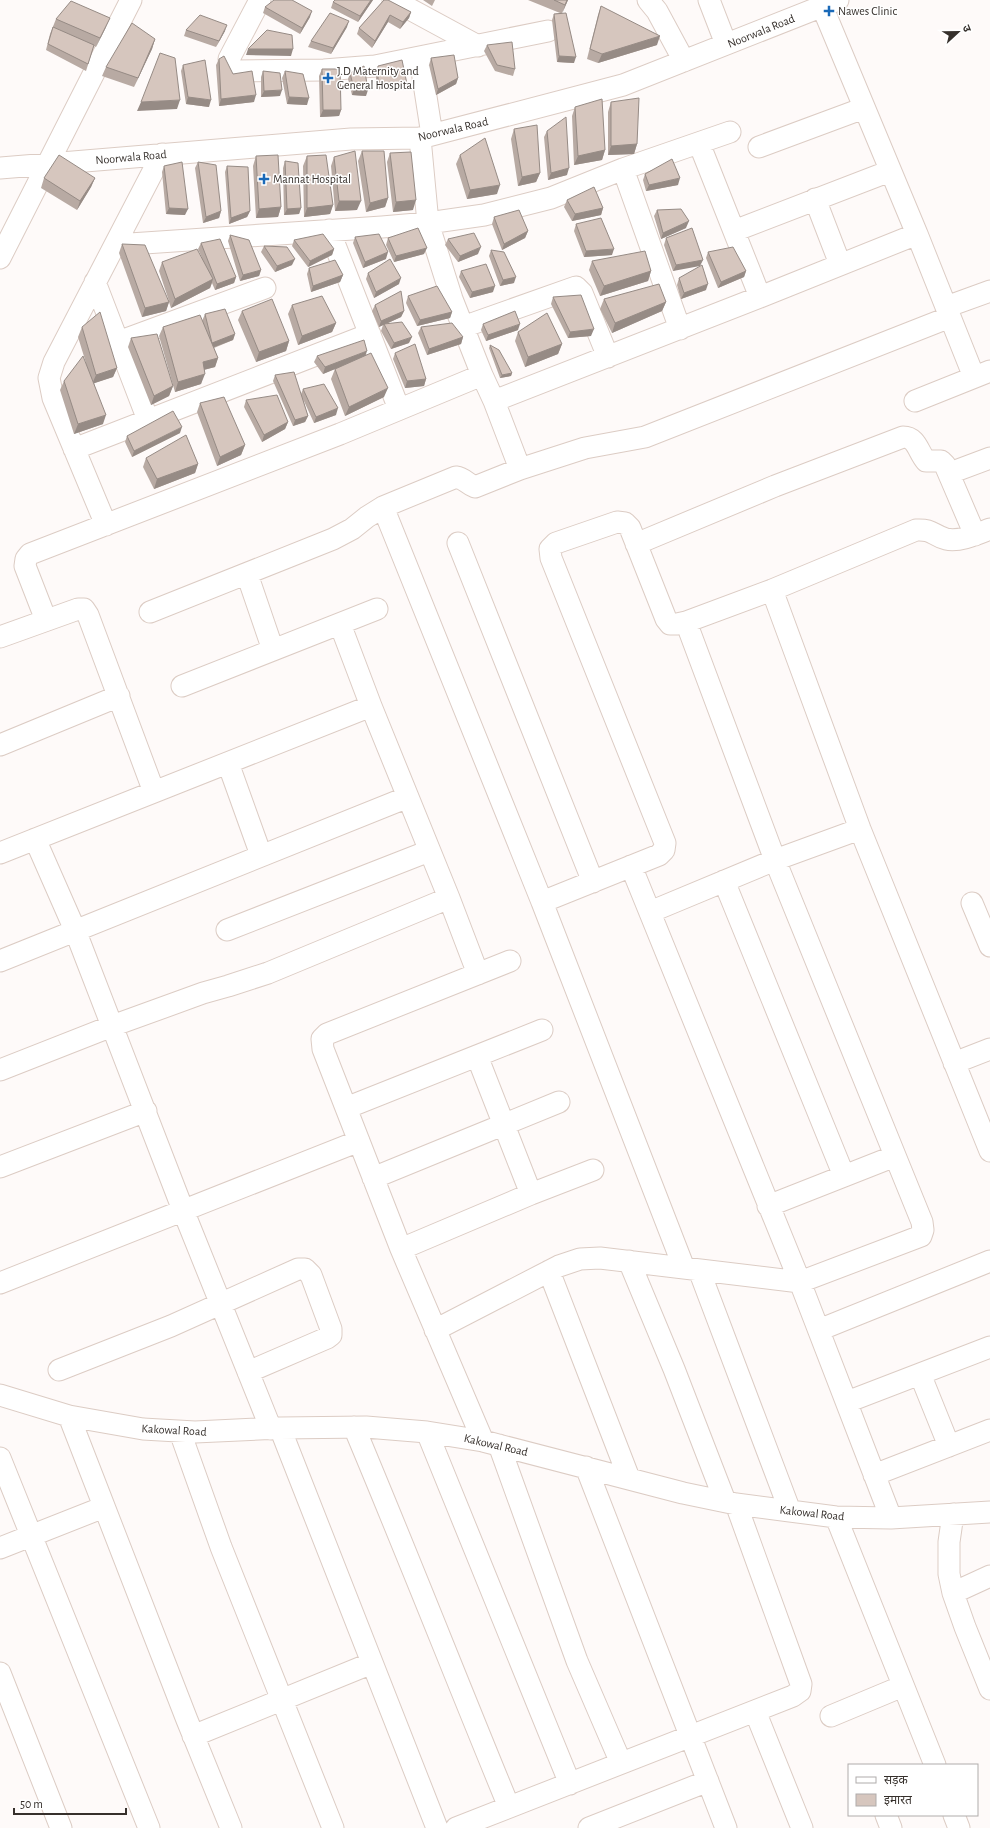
<svg xmlns="http://www.w3.org/2000/svg" width="990" height="1828" font-family="'Alegreya Sans','Noto Sans Devanagari',sans-serif">
<rect width="100%" height="100%" fill="#fefaf9"/>
<g fill="none" stroke-linecap="round" stroke-linejoin="round">
<defs>
<path id="minor" d="M260 0 229 59C229 65 230 68 235 71L324 70 375 66 548 31
M393 0 478 46
M648 0 657 11 684 61
M709 0 726 44
M822 6 917 234
M420 58 432 135
M699 143 760 297 917 234 974 377
M759 147 864 108
M0 168 351 139 420 138 623 85 838 0
M623 169 680 329
M815 199 840 264
M329 230 399 409
M734 231 890 171
M115 245 382 227 428 223 484 215 551 198 623 169 730 132
M0 258 131 0
M95 282 148 420
M946 307 990 291
M463 327 576 287 582 293 608 357
M118 342 265 288
M494 401 760 297
M915 401 990 371
M74 449 370 334
M520 469 585 448 645 437 950 317
M950 473 990 458
M383 507 542 902 659 855 664 850 665 843 551 558 550 549 556 543 617 522 625 523 630 528 666 619 670 624H677L686 622
M106 525 53 398 49 378 54 362 162 154
M458 543 593 882
M636 544 775 486 903 437C917 437 918 452 926 461H941L945 465 975 535
M247 574 273 650
M772 590 860 829 990 1151
M150 612 333 539 352 529 367 517 383 507 456 477C464 478 467 484 475 487L520 469 494 401 482 375
M46 620 25 566 26 559 30 554 340 434 482 375 452 299 428 223 420 138
M340 624 371 706
M0 637 78 609H84L88 615 154 792 371 706 449 898 268 973 228 986 203 993 112 1026 0 1070
M182 686 377 609
M0 745 119 696
M228 763 261 855
M35 839 75 930 183 1210 271 1429
M0 853 154 792
M631 866 800 1282 891 1518
M724 881 844 1176
M449 898 478 974
M542 902 684 1268
M972 903 990 946
M650 912 775 860 860 829
M227 930 429 851
M0 961 408 797
M477 1056 531 1194
M954 1063 990 1049
M346 1108 542 1030
M0 1167 146 1111
M373 1178 559 1102
M768 1206 895 1156
M401 1249 531 1194 593 1170
M629 1261 674 1369 725 1501
M699 1270 790 1511
M549 1271 629 1478
M0 1283 359 1141
M435 1330 559 1266 580 1259 600 1258 800 1282 921 1236 923 1230 922 1222 775 860 686 622 772 590 916 530C933 529 932 535 946 539 960 542 977 534 990 529
M819 1330 990 1261
M59 1370 171 1326 298 1269H305L311 1275 331 1329V1335L327 1338 248 1372
M920 1374 949 1446
M0 1395 69 1416 143 1429 195 1432 280 1428 366 1427 427 1432 483 1441 683 1493 736 1504 790 1511 836 1517 891 1518 990 1512
M847 1402 990 1347
M69 1416 187 1720 231 1828
M354 1427C407 1553 457 1681 509 1807
M280 1428 437 1828
M180 1432 221 1547 333 1828
M427 1432 570 1784
M483 1441 401 1249 323 1049 322 1039 327 1034 510 961
M499 1445 577 1661 621 1763
M0 1458 149 1828
M586 1467 726 1828
M874 1475 990 1430
M953 1514 949 1542V1574L953 1593 965 1627 990 1689
M836 1517 935 1765
M0 1548 104 1507
M953 1593 990 1576
M0 1673 61 1828
M755 1711 802 1828
M831 1716 903 1686
M193 1736 372 1663
M886 1815 891 1828
M954 1815 959 1828
M456 1828 793 1696 800 1691 801 1684 736 1504
M589 1828 708 1781"/>
</defs>
<use href="#minor" stroke="#dcccc4" stroke-width="23"/>
<use href="#minor" stroke="#fff" stroke-width="21"/>
</g>
<path fill="#b8aaa3" d="M373 0 358 22 331 8 333 2Z
M384 0 411 12 409 18 400 29 388 22 372 48 357 34 359 28Z
M423 0H435L432 6Z
M528 0H568L562 13 574 63 557 62 552 20 554 14 560 13Z
M601 6 657 45 598 63 587 59 598 15Z
M265 7 310 17 300 34 263 13Z
M56 19 106 27 96 47 94 46 86 71 46 50 50 34Z
M347 27 331 54 308 47 311 41Z
M186 30 225 31 216 47 184 36Z
M155 39 152 49 134 87 102 76 106 67Z
M487 45 515 69 513 76 495 71 484 51Z
M431 58 458 78 456 84 436 95 429 65Z
M219 59 254 102 219 106 216 65Z
M183 65 209 107 186 104 181 71Z
M378 66 407 84 405 90 376 89V72Z
M322 69 341 110 339 116 320 117 319 76Z
M263 71 280 96 261 97V77Z
M285 71 307 105 287 104 282 78Z
M350 73 366 96 352 95 348 79Z
M611 102 637 144 634 154 608 155V112Z
M575 107 605 150 602 160 574 165 572 116Z
M514 129 540 173 536 182 518 186 511 139Z
M547 131 567 175 548 180 544 137Z
M362 151 388 198 385 207 366 212 358 161Z
M390 153 413 210 393 212 387 162Z
M460 155 497 194 467 199 456 164Z
M256 156 281 207 278 217 256 218 253 166Z
M307 156 333 205 330 214 304 217 303 166Z
M334 157 357 210 335 211 331 166Z
M285 161 301 208 299 214 284 215 283 168Z
M198 162 221 211 219 218 203 223 195 168Z
M164 166 185 215 166 214 162 172Z
M227 166 250 211 247 217 229 224 225 172Z
M645 174 678 185 646 191 643 180Z
M44 178H95L91 187 77 210 41 188Z
M567 200 603 208 601 215 572 221 564 207Z
M657 210 686 228 661 239 654 216Z
M494 217 528 231 525 238 502 250 492 224Z
M576 224 612 255 584 257 574 231Z
M230 235 261 270 259 276 240 281 228 241Z
M355 237 386 259 363 268 353 243Z
M388 238 424 254 394 262 386 245Z
M666 238 703 260 673 271 664 245Z
M448 239 478 254 458 262 445 245Z
M294 240 334 249 332 255 308 267 292 246Z
M201 243 236 277 234 283 215 290 212 283 210 288 171 308 169 302 166 311 142 317 119 253 122 244 169 301 159 271 162 262 202 258 198 249Z
M264 246 292 265 275 272 261 252Z
M491 250 514 283 500 286 489 256Z
M708 252 746 271 744 277 718 288 706 258Z
M592 261 651 271 648 281 600 296 589 270Z
M309 268 343 275 340 282 311 292 307 274Z
M461 271 493 292 470 298 459 277Z
M368 273 399 284 374 298 366 279Z
M679 278 706 290 681 299 677 285Z
M408 296 452 312 450 318 417 326 406 303Z
M553 297 591 336 568 338 551 304Z
M604 299 666 302 662 311 612 333 600 309Z
M292 305 336 323 332 332 298 345 288 314Z
M375 305 404 311 401 317 386 324 409 343 391 349 381 331 383 325 379 327 372 311Z
M242 311 289 341 286 351 256 362 238 320Z
M205 314 235 334 233 340 214 348 218 358 215 367 204 370 201 384 175 392 159 336 163 327 202 321Z
M483 324 518 330 486 341 481 330Z
M82 327 117 368 113 377 94 383 103 424 74 434 60 390 64 381 86 363 78 337Z
M421 327 463 337 461 344 427 355 418 333Z
M518 332 562 344 558 354 525 367 515 341Z
M131 338 173 386 169 396 151 405 128 347Z
M490 345 512 373 511 376 500 378 489 348Z
M395 353 426 379 424 386 405 388 393 359Z
M365 355 384 397 345 416 331 379 335 369 341 366 323 374 314 362 317 356Z
M275 375 301 394 303 389 336 415 314 423 303 399 308 416 305 422 293 426 273 381Z
M246 400 288 422 285 429 262 442 244 407Z
M200 403 245 445 241 455 217 466 197 412Z
M180 433 132 457 125 442 127 436Z
M146 458 198 464 195 473 154 489 143 467Z"/>
<path fill="#968b85" d="M371 0H373L358 22 360 16Z
M567 0H568L562 14 565 5Z
M312 11 310 17 300 34 302 28Z
M411 12 409 18 400 29 403 22Z
M390 15 388 22 372 48 375 41Z
M110 18 106 27 96 47 100 38Z
M349 21 347 27 331 54 333 48Z
M227 25 225 31 216 47Z
M660 36 657 45 598 63 602 54Z
M155 39 152 49 134 87 138 78Z
M248 49H293L291 56 246 55Z
M559 56 576 57 574 63 557 62Z
M458 78 456 84 436 95 438 89Z
M378 82 407 84 405 90 376 89Z
M354 89 368 90 366 96 352 95Z
M282 90 280 96 261 97 264 91Z
M256 95 254 102 219 106 221 99Z
M188 97 211 100 209 107 186 104Z
M289 97 309 98 307 105 287 104Z
M180 100 177 109 137 111 141 102Z
M323 110H341L339 116 320 117Z
M637 144 634 154 608 155 611 146Z
M605 150 602 160 574 165 578 156Z
M569 168 567 175 548 180 551 173Z
M540 173 536 182 518 186 522 177Z
M95 178 91 187 77 210 80 201Z
M680 178 678 185 646 191 649 185Z
M500 185 497 194 467 199 470 190Z
M388 198 385 207 366 212 370 203Z
M416 200 413 210 393 212 396 202Z
M339 201H361L357 210 335 211Z
M333 205 330 214 304 217 307 208Z
M281 207 278 217 256 218 259 209Z
M169 208 188 209 185 215 166 214Z
M301 208 299 214 284 215 287 209Z
M603 208 601 215 572 221 575 214Z
M221 211 219 218 203 223 206 217Z
M250 211 247 217 229 224 231 218Z
M689 221 686 228 661 239 663 233Z
M528 231 525 238 502 250 504 244Z
M481 247 478 254 458 262 460 256Z
M427 248 424 254 394 262 396 256Z
M334 249 332 255 308 267 310 261Z
M614 249 612 255 584 257 586 251Z
M388 252 386 259 363 268 365 262Z
M295 259 292 265 275 272 277 266Z
M703 260 700 266 673 271 676 265Z
M261 270 259 276 240 281 243 275Z
M651 271 648 281 600 296 604 286Z
M746 271 744 277 718 288 721 282Z
M343 275 340 282 311 292 313 286Z
M236 277 234 283 215 290 217 284Z
M516 277 514 283 500 286 503 280Z
M401 278 399 284 374 298 376 292Z
M213 279 210 288 171 308 175 299Z
M708 284 706 290 681 299 684 293Z
M495 286 493 292 470 298 472 292Z
M169 302 166 311 142 317 145 308Z
M666 302 662 311 612 333 615 323Z
M404 311 401 317 379 327 381 321Z
M452 312 450 318 417 326 420 320Z
M336 323 332 332 298 345 302 336Z
M520 324 518 330 486 341 488 335Z
M594 329 591 336 568 338 570 332Z
M235 334 233 340 209 349 212 343Z
M412 337 409 343 391 349 394 343Z
M463 337 461 344 427 355 429 349Z
M289 341 286 351 256 362 259 352Z
M562 344 558 354 525 367 528 357Z
M367 351 365 357 323 374 325 367Z
M218 358 215 367 199 371 203 362Z
M117 368 113 377 92 384 96 375Z
M512 373 511 376 500 378 502 375Z
M205 374 201 384 175 392 178 382Z
M426 379 424 386 405 388 407 381Z
M173 386 169 396 151 405 154 396Z
M388 388 384 397 345 416 349 407Z
M338 408 336 415 314 423 316 417Z
M106 415 103 424 74 434 78 424Z
M308 416 305 422 293 426 295 420Z
M288 422 285 429 262 442 264 435Z
M182 427 180 433 132 457 134 451Z
M245 445 241 455 217 466 220 457Z
M198 464 195 473 154 489 157 479Z"/>
<path fill="#d6c6be" stroke="#968b85" d="M274 0H292L312 11 302 28 265 7Z
M335 0H371L360 16 333 2Z
M384 0H388L411 12 403 22 390 15 375 41 359 28Z
M554 0H567L565 5Z
M71 1 110 18 100 38 56 19Z
M601 6 660 36 602 54 590 49Z
M330 13 349 21 333 48 311 41Z
M566 13 576 57 559 56 554 14Z
M200 15 227 25 219 41 186 30Z
M132 23 155 39 138 78 106 67Z
M53 27 94 45 88 64 48 44Z
M267 30 292 35 293 49H248Z
M512 42 515 69 497 65 487 45Z
M160 53 175 58 180 100 141 102Z
M454 55 458 78 438 89 431 58Z
M224 56 233 74 252 71 256 95 221 99 219 59Z
M205 60 211 100 188 97 183 65Z
M402 60 407 84 378 82V66Z
M364 66 368 90 354 89 350 73Z
M322 69H340L341 110H323Z
M263 71 280 73 282 90 264 91Z
M285 71 303 74 309 98 289 97Z
M639 98 637 144 611 146V102Z
M602 99 605 150 578 156 575 107Z
M566 117 569 168 551 173 547 131Z
M537 125 540 173 522 177 514 129Z
M485 138 500 185 470 190 460 155Z
M355 151 361 201H339L334 157Z
M362 151H384L388 198 370 203Z
M411 152 416 200 396 202 390 153Z
M59 155 95 178 80 201 44 178Z
M278 155 281 207 259 209 256 156Z
M326 155 333 205 307 208V156Z
M672 159 680 178 649 185 645 174Z
M285 161 298 163 301 208 287 209Z
M182 162 188 209 169 208 164 166Z
M198 162 216 165 221 211 206 217Z
M227 166 248 167 250 211 231 218Z
M594 187 603 208 575 214 567 200Z
M681 209 689 221 663 233 657 210Z
M519 210 528 231 504 244 494 217Z
M601 218 614 249 586 251 576 224Z
M418 228 427 248 396 256 388 238Z
M692 228 703 260 676 265 666 238Z
M474 233 481 247 460 256 448 239Z
M323 234 334 249 310 261 294 240Z
M379 234 388 252 365 262 355 237Z
M230 235 249 240 261 270 243 275Z
M220 239 236 277 217 284 201 243Z
M122 244 145 245 169 302 145 308Z
M264 246 287 247 295 259 277 266Z
M733 247 746 271 721 282 708 252Z
M197 249 213 279 175 299 162 262Z
M491 250 504 252 516 277 503 280Z
M645 251 651 271 604 286 592 261Z
M390 259 401 278 376 292 368 273Z
M335 260 343 275 313 286 309 268Z
M486 264 495 286 472 292 461 271Z
M702 265 708 284 684 293 679 278Z
M659 284 666 302 615 323 604 299Z
M437 286 452 312 420 320 408 296Z
M401 291 404 311 381 321 375 305Z
M581 295 594 329 570 332 553 297Z
M322 296 336 323 302 336 292 305Z
M272 299 289 341 259 352 242 311Z
M225 309 235 334 212 343 205 314Z
M515 311 520 324 488 335 483 324Z
M100 312 117 368 96 375 82 327Z
M547 313 562 344 528 357 518 332Z
M200 315 218 358 203 362 205 374 178 382 163 327Z
M402 322 412 337 394 343 384 324Z
M452 323 463 337 429 349 421 327Z
M157 334 173 386 154 396 131 338Z
M364 340 367 351 325 367 317 356Z
M415 344 426 379 407 381 395 353Z
M490 345 499 350 512 373 502 375Z
M371 353 388 388 349 407 335 369Z
M83 356 106 415 78 424 64 381Z
M294 372 308 416 295 420 275 375Z
M324 384 338 408 316 417 303 389Z
M277 395 288 422 264 435 246 400Z
M224 397 245 445 220 457 200 403Z
M173 411 182 427 134 451 127 436Z
M186 435 198 464 157 479 146 458Z"/>
<g fill="#1a69b8" stroke="#fff" stroke-width="1.5">
<path d="M827 5h4v4h4v4h-4v4h-4v-4h-4v-4h4z"/>
<path d="M326 72h4v4h4v4h-4v4h-4v-4h-4v-4h4z"/>
<path d="M262 173h4v4h4v4h-4v4h-4v-4h-4v-4h4z"/>
</g>
<g text-anchor="middle" dominant-baseline="central" stroke-width="3" stroke-linejoin="round" paint-order="stroke">
<g font-size="12" fill="#36302c" stroke="#fff" text-anchor="start">
<text x="838" y="11">Nawes Clinic</text>
<text x="337" y="71">J.D Maternity and<tspan x="337" dy="14">General Hospital</tspan></text>
<text x="273" y="179">Mannat Hospital</text>
</g>
<g font-size="12" fill="#36302c" stroke="#fff">
<text transform="translate(761 31) rotate(-22)">Noorwala Road</text>
<text transform="translate(453 129) rotate(-13)">Noorwala Road</text>
<text transform="translate(131 157) rotate(-5)">Noorwala Road</text>
<text transform="translate(174 1430) rotate(3)">Kakowal Road</text>
<text transform="translate(496 1445) rotate(13)">Kakowal Road</text>
<text transform="translate(812 1513) rotate(6)">Kakowal Road</text>
</g>
</g>
<rect x="848" y="1764" width="130" height="52" fill="#ffffff" stroke="#afacab"/>
<rect x="856" y="1777" width="20" height="6" fill="#ffffff" stroke="#afacab"/>
<text x="884" y="1784" font-size="12" fill="#36302c">सड़क</text>
<rect x="856" y="1794" width="20" height="12" fill="#d6c6be" stroke="#afacab"/>
<text x="884" y="1804" font-size="12" fill="#36302c">इमारत</text>
<g transform="translate(958 32) rotate(68)" stroke="#ffffff" stroke-width="3" paint-order="stroke">
<path d="M0-3L7 15L0 10L-7 15Z" fill="#36302c"/>
<text y="-6" font-size="11" font-weight="bold" text-anchor="middle" fill="#36302c">उ</text>
</g>
<path d="M14 1808v6h112v-6" fill="none" stroke="#36302c" stroke-width="2"/>
<text x="20" y="1808" font-size="12" fill="#36302c" stroke="#ffffff" stroke-width="3" paint-order="stroke">50 m</text>
</svg>
